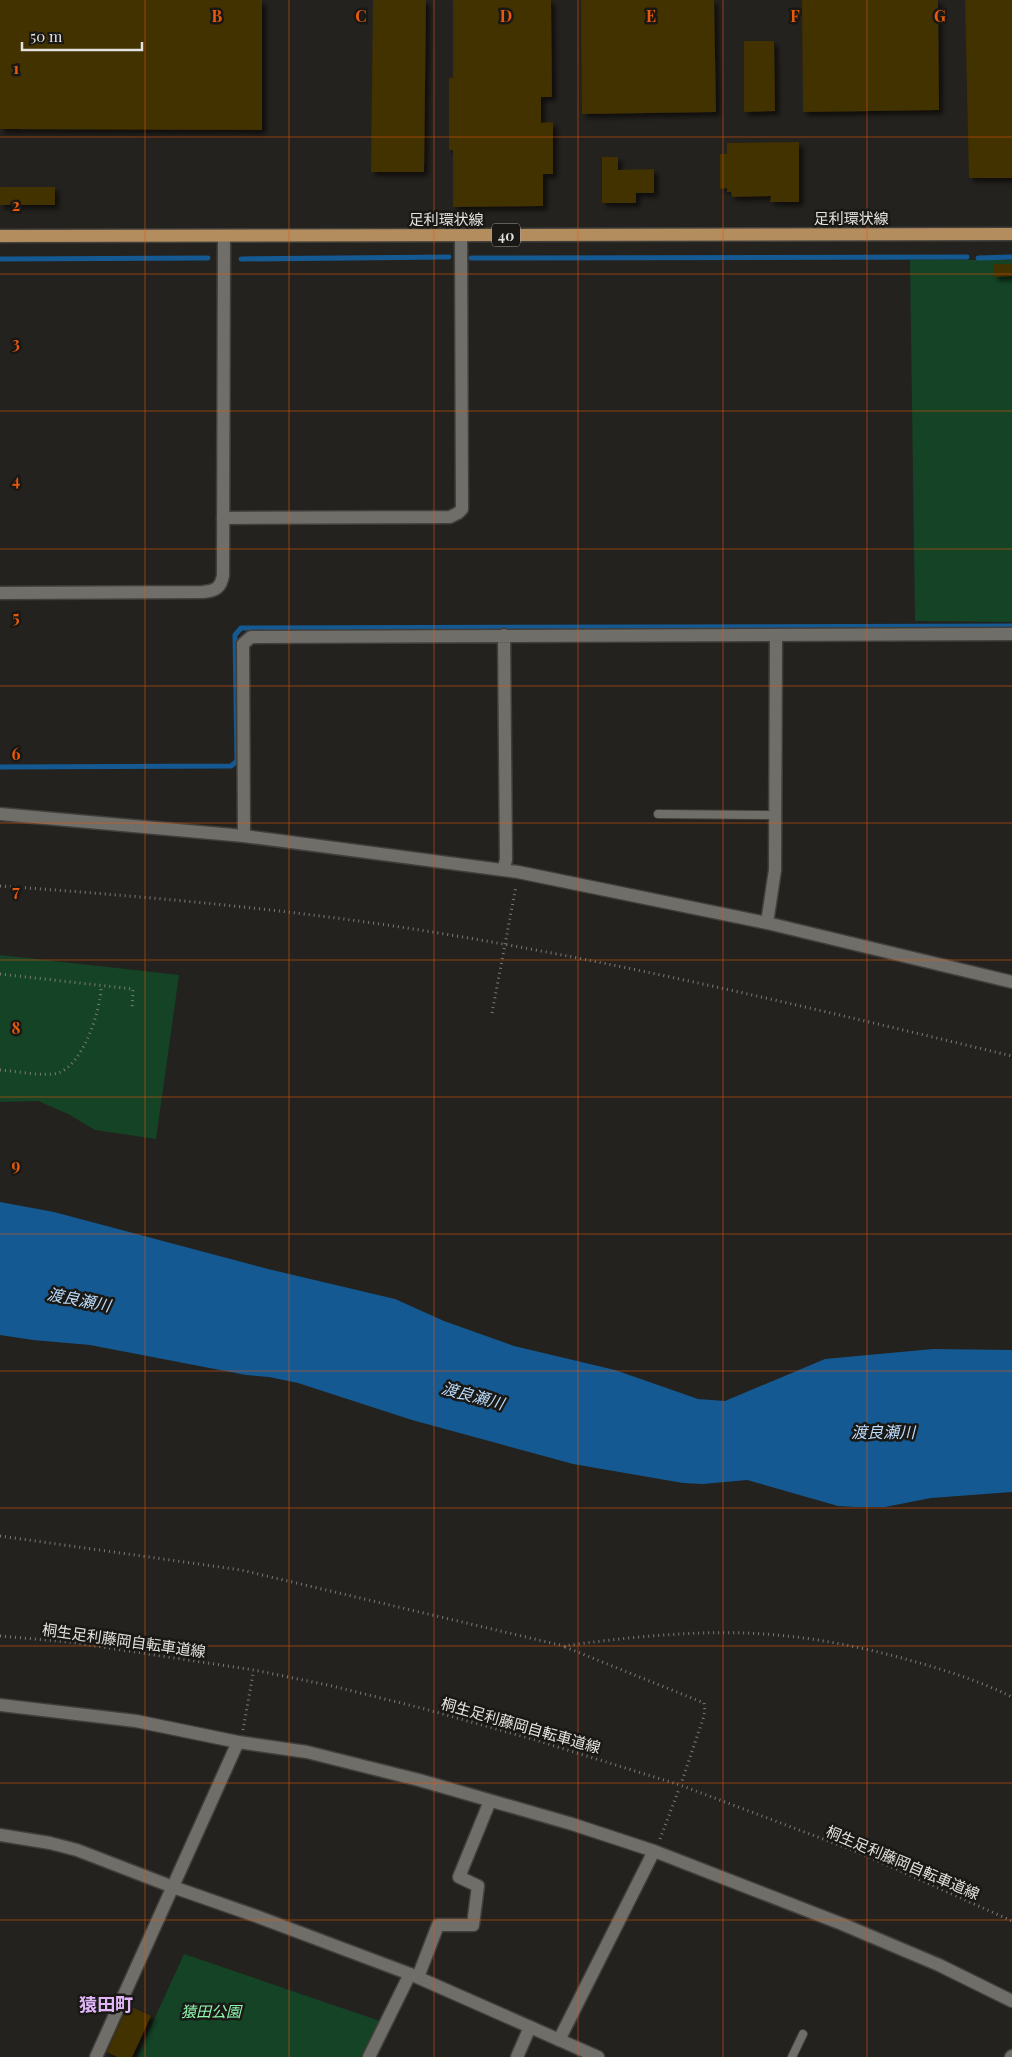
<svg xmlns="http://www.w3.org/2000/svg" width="1012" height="2057" font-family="'Playfair Display','Noto Sans JP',serif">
<defs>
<filter id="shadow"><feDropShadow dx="4" dy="4" stdDeviation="2.5" flood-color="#0009"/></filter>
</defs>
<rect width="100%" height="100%" fill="#24221e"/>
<path fill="#144326" d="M910 260H1012V622L915 621Z
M0 955 179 975 156 1139 95 1130 68 1114 38 1101 0 1102Z
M184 1954 380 2021 361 2057H137Z"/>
<path fill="#145991" d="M0 1202 54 1212 268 1269 395 1299 444 1321 514 1346 615 1370 698 1399 725 1401 825 1359 933 1349 1012 1350V1492L931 1498 885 1507H855L838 1506 747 1480 703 1484 683 1483 573 1464 412 1420 298 1383 269 1377 246 1375 90 1345 33 1340 0 1335Z"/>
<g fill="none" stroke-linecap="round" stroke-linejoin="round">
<path stroke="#145991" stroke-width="5" d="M471 258 967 257
M978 258 1012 257
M0 259 208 258
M241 259 449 257
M0 767 231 766 237 761 235 635 241 628 1012 626"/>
</g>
<path fill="#423100" filter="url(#shadow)" d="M0 0H262V130L0 129Z
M373 0H426L424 172H371Z
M453 0H551L552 97H541V123L553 122V174H543V206L453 207V150H449V78H453Z
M581 0H714L716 112 582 114Z
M802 0H938L939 110 803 112Z
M965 0H1012V178H969Z
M744 41H774L775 111 744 112Z
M799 142V202H770L771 196 732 197 731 192H727V188L720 189V154H727V143Z
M602 157H618V170L654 169V193H636V203H602Z
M0 187H55V205H0Z
M993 264H1012V276L994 277Z
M128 2005 151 2016 132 2057H117L107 2052Z"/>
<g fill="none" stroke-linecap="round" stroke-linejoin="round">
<defs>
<path id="service" d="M658 814 775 815
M792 2057 803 2034"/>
<path id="minor" d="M223 518 450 517 458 513 462 509 461 235
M0 814 244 836 518 872 767 923 1012 982
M244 836 243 644 251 637 1012 634
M503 870 506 860 504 635
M767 923 775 870 776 635
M0 1705 136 1721 238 1742 307 1752 419 1780 572 1824 654 1851 842 1924 939 1965 1012 2001
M418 1977 438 1925H473L478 1886 459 1877 490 1801
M559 2040 654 1851
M96 2057 238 1742
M369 2057 410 1974
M517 2057 530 2027
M1011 2057 1012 2056"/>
<path id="tertiary" d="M0 593 203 592C215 591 221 588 223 575L224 236
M0 1835 50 1843 77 1850 173 1887 256 1916 410 1974 598 2057"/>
<path id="primary" d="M0 236 1012 234"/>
</defs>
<use href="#service" stroke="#413f3c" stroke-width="10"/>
<use href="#minor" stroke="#413f3c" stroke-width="15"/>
<use href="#tertiary" stroke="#413f3c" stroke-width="15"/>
<use href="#primary" stroke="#413f3c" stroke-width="15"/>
<path stroke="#7c7a77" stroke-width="3" stroke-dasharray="1 4" stroke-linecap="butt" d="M0 886C127 895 254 906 380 924 593 955 803 1006 1012 1056
M0 974 133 989 132 1010
M492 1013 516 886
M0 1070C16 1071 43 1077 58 1073 83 1065 101 1010 101 986
M0 1536 241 1570 564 1646C620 1638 688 1631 745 1633 803 1635 860 1646 916 1662 948 1671 982 1682 1012 1697
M0 1636 69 1642 254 1670 332 1686 425 1709 532 1739 680 1785 860 1853 1012 1921
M565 1647 704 1703 705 1711 703 1719 682 1781
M243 1730 253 1674
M660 1839 679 1789"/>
<use href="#service" stroke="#706e69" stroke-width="8"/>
<use href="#minor" stroke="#706e69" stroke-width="12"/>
<use href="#tertiary" stroke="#706e69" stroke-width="12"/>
<use href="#primary" stroke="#b38d5e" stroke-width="12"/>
</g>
<path fill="none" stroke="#e8590c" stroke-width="1" stroke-opacity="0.55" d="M145 0V2057M289 0V2057M434 0V2057M578 0V2057M723 0V2057M867 0V2057M0 137H1012M0 274H1012M0 411H1012M0 549H1012M0 686H1012M0 823H1012M0 960H1012M0 1097H1012M0 1234H1012M0 1371H1012M0 1508H1012M0 1646H1012M0 1783H1012M0 1920H1012"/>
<g text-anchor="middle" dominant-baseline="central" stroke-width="5" stroke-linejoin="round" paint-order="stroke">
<rect fill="#1a1815" stroke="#a7a5a3" stroke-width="1" x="492" y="223.5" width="28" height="23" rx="4"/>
<g font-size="14" font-weight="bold" fill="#e4e2e0">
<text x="506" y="235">40</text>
</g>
<g font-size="15" fill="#e4e2e0" stroke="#1a1815">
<text x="851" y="218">足利環状線</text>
<text x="446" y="219">足利環状線</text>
<text transform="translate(124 1640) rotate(8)">桐生足利藤岡自転車道線</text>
<text transform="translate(521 1725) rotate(16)">桐生足利藤岡自転車道線</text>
<text transform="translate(903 1862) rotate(23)">桐生足利藤岡自転車道線</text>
</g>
<g font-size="15" font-style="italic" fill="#8df8af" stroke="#1a1815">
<text x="211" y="2011">猿田公園</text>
</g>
<g font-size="16" font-style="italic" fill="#bbdbfc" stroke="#1a1815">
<text transform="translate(79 1299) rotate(11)">渡良瀬川</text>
<text transform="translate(473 1395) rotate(15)">渡良瀬川</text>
<text x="883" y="1431">渡良瀬川</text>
</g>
<g font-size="18" font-weight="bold" fill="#e0b6f8" stroke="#1a1815">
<text x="106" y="2004">猿田町</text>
</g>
</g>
<g font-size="16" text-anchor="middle" font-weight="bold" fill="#e8590c" stroke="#1a1815" stroke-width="5" stroke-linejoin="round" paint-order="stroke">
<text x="217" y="22">B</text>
<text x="361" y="22">C</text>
<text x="506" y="22">D</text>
<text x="651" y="22">E</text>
<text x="795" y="22">F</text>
<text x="940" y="22">G</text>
<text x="16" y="74">1</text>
<text x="16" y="211">2</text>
<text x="16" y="349">3</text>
<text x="16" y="486">4</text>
<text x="16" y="623">5</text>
<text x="16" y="760">6</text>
<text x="16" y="897">7</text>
<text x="16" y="1034">8</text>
<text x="16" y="1171">9</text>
</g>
<path d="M22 42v8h120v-8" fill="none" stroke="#e4e2e0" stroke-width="2.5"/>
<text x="30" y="42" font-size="15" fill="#e4e2e0" stroke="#1a1815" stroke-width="4" paint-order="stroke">50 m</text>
</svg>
